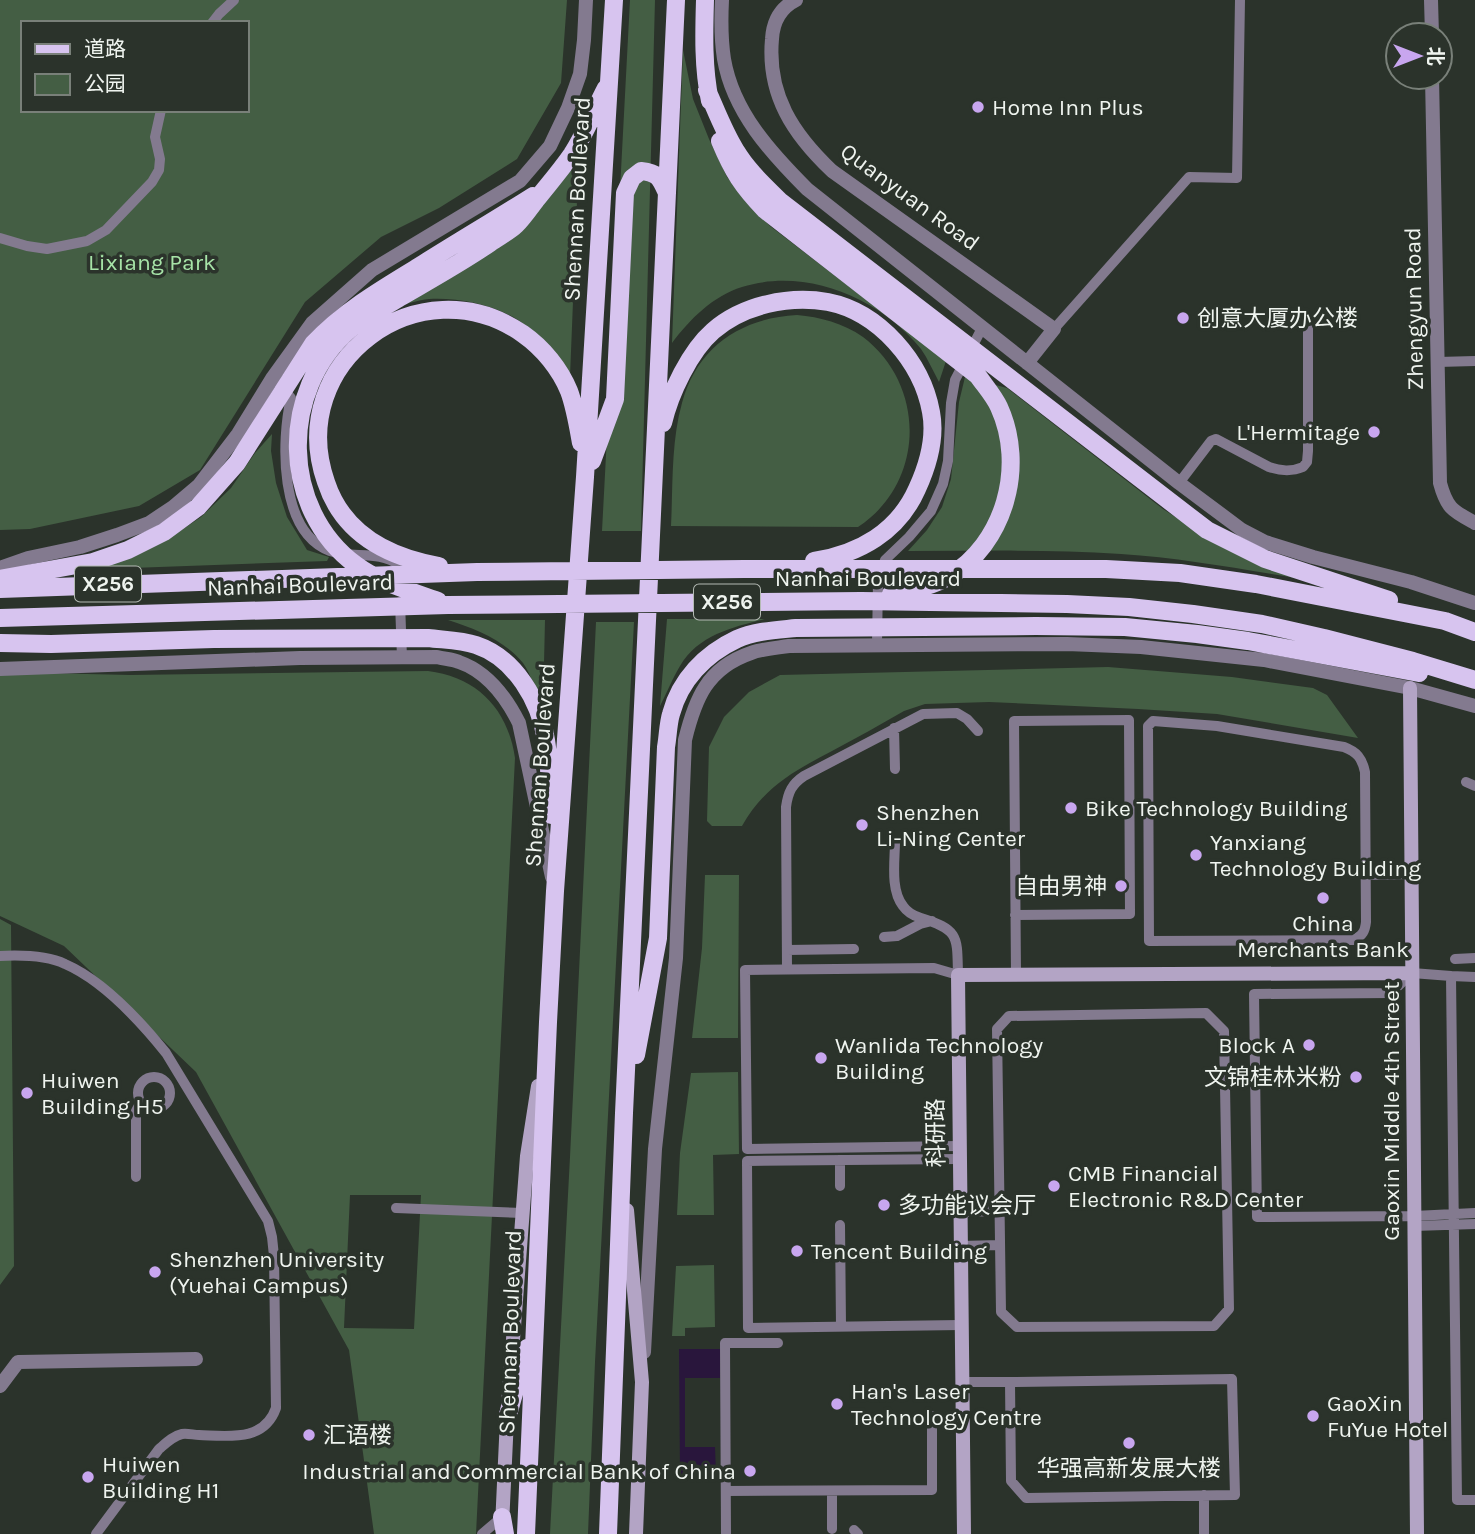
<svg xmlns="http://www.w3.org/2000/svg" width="1475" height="1534" font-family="Karla,'Noto Sans SC',sans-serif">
<rect width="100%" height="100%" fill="#2b332b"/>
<path fill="#445e44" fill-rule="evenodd" d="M0 0H567L561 83 517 159 439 208 381 237 305 302 200 470 139 506 30 529 0 530ZM23 23H247V110H23Z
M630 0H655L641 531H602Z
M683 50 693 99 709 139 727 177 747 202 770 226 946 361 939 382C933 371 928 359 921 349 880 298 806 267 742 287 713 296 690 319 672 343Z
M579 151 570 377C556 361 542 342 527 327 504 306 459 297 429 299 418 300 407 304 397 306L530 218 552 195Z
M797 315C820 317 843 323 863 337 927 386 925 483 858 527L671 526C673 485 671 442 682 403 697 347 741 318 797 315Z
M965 377 1007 388 1163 509 1214 542 1301 579C1241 569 1182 558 1121 554 1050 549 979 551 908 551L927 530 942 507 951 479 959 402Z
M272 434 271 451 276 483 287 517 307 550 329 557 327 561 104 569 112 560 168 539 201 517 231 488 255 453Z
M667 619H765C733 627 698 635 680 666 672 679 667 693 660 706Z
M448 620H545L543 708C537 695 531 674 523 663 504 640 476 629 448 620Z
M596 622H634L595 1362 588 1534H550L570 1157Z
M1108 667 1232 677 1313 688 1327 695 1358 738 1217 714 1138 709 989 702 925 704 904 711C880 725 856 738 832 751 794 771 764 787 742 826H712L707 821 709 747 724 717 749 692 780 675Z
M428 671C477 677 508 709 515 758L476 1534H374L349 1350 196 1072 64 946 0 916V672L130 675ZM350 1195H421L414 1329 344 1328Z
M705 875H739L738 1038H692L702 948Z
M0 919 11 925 14 1266 0 1285Z
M738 1072 739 1154 713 1155 714 1215H677L680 1153 691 1073Z
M714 1265 715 1327 685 1328V1336H672L676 1266Z"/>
<path fill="#29163c" d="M679 1349H720V1378H685V1447H715L716 1474H680Z"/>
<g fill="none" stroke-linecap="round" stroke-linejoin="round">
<path stroke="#837a8f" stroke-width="10" d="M212 23 219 14 234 0
M0 238 27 246 47 249 87 241 106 230 152 182 159 170 160 159 155 137 161 110
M1054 329 1189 177 1237 178 1240 0
M1438 362 1475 361
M273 377 291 398C281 441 279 532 330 551 353 559 378 550 399 565V577
M1179 483 1211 441 1216 439 1269 467C1281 471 1291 472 1303 467L1307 462 1308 451V326
M400 602 402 658
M877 644 878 581 885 560 909 537 931 511 943 484 948 461 951 403 955 380 982 328
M1153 721 1217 726 1344 747C1357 752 1362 758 1365 772L1366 922C1365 931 1363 935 1354 940L1149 941 1148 726Z
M894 728 895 769
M1466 782 1475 786
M895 841C895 860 890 890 903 906 907 912 914 916 921 918 960 930 957 937 958 975L934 968 745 970 747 1149 959 1146
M1366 875 1412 874
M1015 915 1130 914 1129 720 1014 721 1016 975
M884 937 897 936 920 924 932 921
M787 950 854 949
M0 956C20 955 46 955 65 964 102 980 141 1022 166 1053L268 1221 272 1237 274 1256 276 1408C264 1442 229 1436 199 1435 194 1435 187 1433 182 1434 173 1436 166 1443 159 1449L96 1534
M1455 959 1475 958
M787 969 786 807C788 792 792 784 804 776L923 714 957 713 967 719 978 731
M1451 976 1475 977
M1206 1013 1224 1031 1229 1309 1214 1326 1017 1327 1001 1312 997 1029 1009 1016Z
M138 1093a16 16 0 1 1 32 0a16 16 0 1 1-32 0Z
M959 1159 747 1161 748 1328 961 1325
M840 1160V1186
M136 1177V1111L141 1102
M396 1208 523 1213
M960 1212 1000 1211
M1475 1213C1455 1214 1434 1215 1414 1216L1257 1217 1254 994 1391 993 1412 973 1451 976 1457 1500H1475
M840 1225 841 1326
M1414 1226 1475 1224
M960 1246 1000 1245
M1232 1379 1235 1495 1026 1498 1011 1481 1010 1382Z
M962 1382H1010
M726 1491 932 1490V1416
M832 1491V1529
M1204 1495V1534
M854 1530 858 1534
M482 1534 502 1517
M726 1534 725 1343H778"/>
<path stroke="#837a8f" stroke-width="14" d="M722 0C721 20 721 40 724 59 733 112 771 153 807 189L1179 483 1242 530 1265 542 1313 557 1411 582 1475 603
M796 0C780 8 773 22 772 39 767 95 793 134 832 171L1054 329 1027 363
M1431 0 1432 35
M1432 77 1440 483C1447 509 1453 511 1475 523
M0 568 28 558 80 547 117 535 149 523 173 507 199 485 238 434 273 377 312 323 372 270 520 181 550 146 568 108 580 74 584 40 586 0
M0 669 300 658 437 657C444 659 452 659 459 662 488 672 506 697 519 723L552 877
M644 1352 655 1149 676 958 685 740C695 699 707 668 751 653 762 649 776 648 789 646L1067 644 1141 647 1264 660 1410 688 1475 706
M0 1386 18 1362 196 1359"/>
<path stroke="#b3a4c5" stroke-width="14" d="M1410 688 1417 1534
M627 1210 642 1382 636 1534
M502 1526 507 1418 527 1156 538 1086
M964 1534 958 975 1412 973"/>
<path stroke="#d7c4ef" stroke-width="18" d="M705 0C704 33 703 68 710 101
M707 90C716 110 724 132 736 151 748 171 765 186 781 202L1207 530 1265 559 1389 600
M720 141C733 172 742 186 765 210L978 376C985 386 994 396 999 407 1026 466 1005 544 948 577 931 587 910 590 891 594
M663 423C670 393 690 351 713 331 743 305 789 295 828 302 879 312 922 362 931 412 936 438 928 465 917 489 898 532 859 554 814 561
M592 461 615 399 625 193 632 178 641 171C659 173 660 178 667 193
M439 566C388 557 343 534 326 482 284 362 420 262 523 334 543 348 560 369 569 391 575 407 578 426 581 443
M0 579 93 562 128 550 164 532 198 507 237 463 313 344C343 312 380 290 418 267 456 243 495 220 533 196
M0 589 477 572 744 569H1106L1180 573 1256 584 1445 621 1475 632
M438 601C411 591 380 583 356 565 280 509 279 390 350 329 365 316 383 308 399 298 430 280 461 263 490 243 498 237 509 232 516 225 523 218 530 208 536 200 548 185 561 170 572 154 585 134 595 109 606 88
M0 618 448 605 861 601 1067 604 1129 607 1193 614 1262 624 1324 638 1413 661 1475 680
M0 643 51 644 214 639 428 638C444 640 461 640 476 645 515 658 540 701 546 740 550 765 550 790 551 815
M636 1055 658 938 666 747C668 736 668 724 671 714 680 680 705 654 737 639 755 631 777 630 796 628L1036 626 1125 627 1197 634 1248 641 1419 673
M507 1418 527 1348
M502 1517 505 1534
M526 1534 548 1022 555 891 585 477 614 0
M608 1534 624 1113 676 0"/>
</g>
<g fill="#c8a6ef" stroke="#2b332b" stroke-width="2.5">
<circle cx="978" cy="107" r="7"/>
<circle cx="1183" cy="318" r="7"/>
<circle cx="1374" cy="432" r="7"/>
<circle cx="1071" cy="808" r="7"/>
<circle cx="862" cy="825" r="7"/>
<circle cx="1196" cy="855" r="7"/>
<circle cx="1121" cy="886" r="7"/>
<circle cx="1323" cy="898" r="7"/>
<circle cx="1309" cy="1045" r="7"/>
<circle cx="821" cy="1058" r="7"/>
<circle cx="1356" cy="1077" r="7"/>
<circle cx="27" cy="1093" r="7"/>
<circle cx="1054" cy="1186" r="7"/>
<circle cx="884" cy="1205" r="7"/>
<circle cx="797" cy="1251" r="7"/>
<circle cx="155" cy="1272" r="7"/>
<circle cx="837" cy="1404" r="7"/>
<circle cx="1313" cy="1416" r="7"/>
<circle cx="309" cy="1435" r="7"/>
<circle cx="1129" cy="1443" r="7"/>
<circle cx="750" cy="1471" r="7"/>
<circle cx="88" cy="1477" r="7"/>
</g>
<g text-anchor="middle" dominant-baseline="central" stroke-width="7" stroke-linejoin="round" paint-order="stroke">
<g fill="#2b332b" stroke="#b4bab4" stroke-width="2">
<rect x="75" y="566.5" width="66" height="35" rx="5"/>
<rect x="694" y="584.5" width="66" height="35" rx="5"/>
</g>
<g font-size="21" font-weight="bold" fill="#eff4ef">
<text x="108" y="584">X256</text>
<text x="727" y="602">X256</text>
</g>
<g font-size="23" fill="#eff4ef" stroke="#2b332b" text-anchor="start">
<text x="992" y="107">Home Inn Plus</text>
<text x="1197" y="318">创意大厦办公楼</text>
<text x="1360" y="432" text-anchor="end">L'Hermitage</text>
<text x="1085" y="808">Bike Technology Building</text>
<text x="876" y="812">Shenzhen<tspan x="876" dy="26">Li-Ning Center</tspan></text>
<text x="1210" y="842">Yanxiang<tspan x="1210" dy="26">Technology Building</tspan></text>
<text x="1107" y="886" text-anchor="end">自由男神</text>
<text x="1323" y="923" text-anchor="middle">China<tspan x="1323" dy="26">Merchants Bank</tspan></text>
<text x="835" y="1045">Wanlida Technology<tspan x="835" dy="26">Building</tspan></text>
<text x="1295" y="1045" text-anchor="end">Block A</text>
<text x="1342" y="1077" text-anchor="end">文锦桂林米粉</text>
<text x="41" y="1080">Huiwen<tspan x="41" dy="26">Building H5</tspan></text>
<text x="1068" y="1173">CMB Financial<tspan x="1068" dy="26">Electronic R&amp;D Center</tspan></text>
<text x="898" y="1205">多功能议会厅</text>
<text x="811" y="1251">Tencent Building</text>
<text x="169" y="1259">Shenzhen University<tspan x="169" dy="26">(Yuehai Campus)</tspan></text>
<text x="851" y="1391">Han's Laser<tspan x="851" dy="26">Technology Centre</tspan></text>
<text x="1327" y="1403">GaoXin<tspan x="1327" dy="26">FuYue Hotel</tspan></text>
<text x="323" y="1435">汇语楼</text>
<text x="102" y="1464">Huiwen<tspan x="102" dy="26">Building H1</tspan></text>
<text x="1129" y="1468" text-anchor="middle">华强高新发展大楼</text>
<text x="736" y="1471" text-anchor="end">Industrial and Commercial Bank of China</text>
</g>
<g font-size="23" fill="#eff4ef" stroke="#2b332b">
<text transform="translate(910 197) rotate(36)">Quanyuan Road</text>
<text transform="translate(577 199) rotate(-87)">Shennan Boulevard</text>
<text transform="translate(1414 309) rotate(-91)">Zhengyun Road</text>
<text x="868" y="578">Nanhai Boulevard</text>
<text transform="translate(300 585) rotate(-2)">Nanhai Boulevard</text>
<text transform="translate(540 765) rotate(-86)">Shennan Boulevard</text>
<text transform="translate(1391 1111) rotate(-90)">Gaoxin Middle 4th Street</text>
<text transform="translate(936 1133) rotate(-91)">科研路</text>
<text transform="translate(510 1332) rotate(-88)">Shennan Boulevard</text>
</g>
<g font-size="23" fill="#a7e4a8" stroke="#2b332b">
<text x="152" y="262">Lixiang Park</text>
</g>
</g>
<rect x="21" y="21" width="228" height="91" fill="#2b332b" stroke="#798079" stroke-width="2"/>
<rect x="35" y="44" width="35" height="10" fill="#d7c4ef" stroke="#798079" stroke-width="2"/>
<text x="84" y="56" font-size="21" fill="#eff4ef">道路</text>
<rect x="35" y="74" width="35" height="21" fill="#445e44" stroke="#798079" stroke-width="2"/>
<text x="84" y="91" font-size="21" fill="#eff4ef">公园</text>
<g transform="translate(1419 56) rotate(90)"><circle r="33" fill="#2b332b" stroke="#798079" stroke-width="2"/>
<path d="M0-5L12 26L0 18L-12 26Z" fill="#c8a6ef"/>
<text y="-10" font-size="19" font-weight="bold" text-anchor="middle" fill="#eff4ef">北</text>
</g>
</svg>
